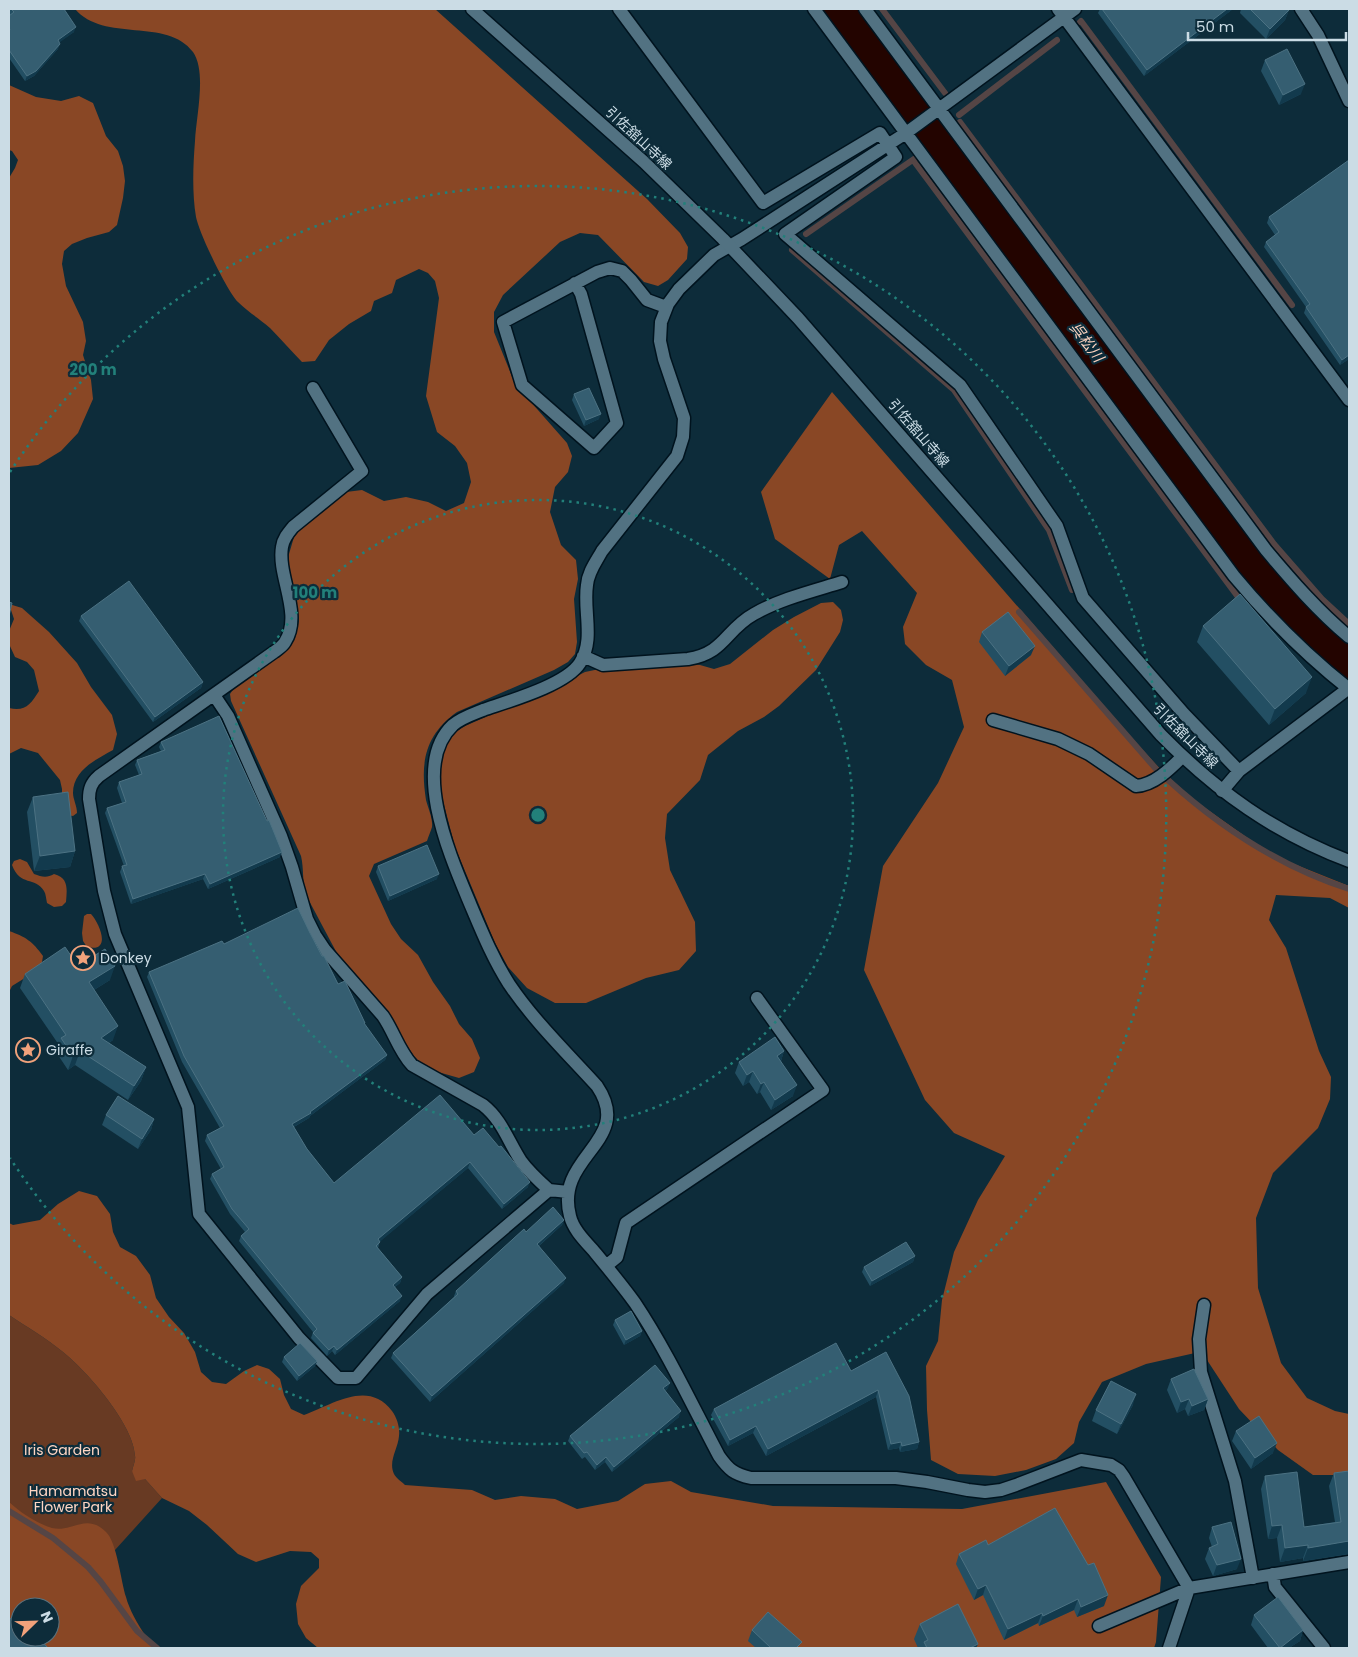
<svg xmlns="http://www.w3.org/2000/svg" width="1358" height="1657" font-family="Poppins,'Noto Sans JP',sans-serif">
<rect width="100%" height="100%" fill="#0d2c3a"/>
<path fill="#683a23" d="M9 1315C27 1327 46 1338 63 1352 87 1371 134 1425 135 1456 136 1460 133 1466 132 1471L145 1479 162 1498 115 1550 30 1607H20L9 1622Z"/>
<path fill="#894725" d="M75 9H435L647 199 680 233 688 247 687 259 668 280 658 286 644 282 598 235 580 233 560 242 503 295 494 312V332L515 384 567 443 572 456 568 472 555 487 550 512 561 545 576 560 578 579 574 599 577 642 575 654 568 662 554 670 457 712C425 735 420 762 426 800 428 808 433 818 432 827 431 831 428 837 427 841L374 864 369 876 391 924 401 939 418 955 433 982 450 1006 459 1024 472 1039 480 1058 474 1072 459 1078 438 1072 422 1064 414 1056 387 1015 340 959 306 895C302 881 304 869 301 856L231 701 230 694 234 688 284 651 295 638 299 621 295 597 286 572 289 554 294 537 304 525 346 492 362 490 384 501 406 497 428 502 446 511 464 503 471 482 467 463 455 446 437 432 426 396 439 298 435 281 428 273 419 269 396 280 392 293 374 301 371 311 349 324 329 340 315 361 302 362C291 351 281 339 270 328 260 319 248 312 238 302 227 291 199 233 196 217 192 193 193 166 195 141 196 117 207 72 193 52 167 17 104 43 75 9Z
M9 85 36 97 61 101 79 96 93 103 106 136 118 151 123 166 125 181 123 198 117 225 109 232 87 238 72 244 64 251 62 264 66 286 83 322 86 341 83 355 91 380 93 399 78 433 61 451 38 465 9 468V178L15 168 18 160 12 151 9 150Z
M832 392 1128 734 1163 772 1194 800 1256 844 1289 862 1349 886V908L1330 898 1276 895 1269 920 1286 948 1319 1051 1331 1077 1330 1099 1318 1128 1273 1173 1256 1218 1258 1288 1281 1363 1307 1398 1335 1411 1349 1414V1475H1313L1278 1450 1239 1409 1207 1360 1195 1353 1146 1364 1102 1382 1079 1422 1074 1443 1056 1459 1026 1470 995 1476 958 1474 931 1460 927 1410 926 1366 938 1341 942 1300 954 1252 978 1200 1005 1156 954 1133 925 1100 864 970 883 866 938 783 964 727 952 680 926 665 905 644 903 627 917 593 862 531 839 545 830 579 775 539 761 492Z
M833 602 841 610 843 620 840 632 816 670 779 706 764 717 738 731 708 755 700 780 667 814 665 838 670 870 695 922 696 951 679 970 646 978 586 1003H555L527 988 508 967 495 943 455 847 442 797 439 774 441 756 447 743 454 733 465 726 561 684 585 672 614 666 666 661 700 665 714 669 730 664 773 630 794 617 821 603Z
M9 604 22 608 49 632 77 663 91 687 112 715 117 734 113 750C97 759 73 770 73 793 73 799 77 806 77 813L73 816 67 815 62 798V789L60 780 38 753 21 748 9 754V708C25 712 31 704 39 691L34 670 27 662 15 657 9 644V631L14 619Z
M20 859 27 862 34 874C42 877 47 878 54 874 69 878 67 889 66 902L62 906 54 907 47 903C46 899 46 894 44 891 35 876 20 887 12 865L14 861Z
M87 914H91C100 924 112 953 87 947L83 941 82 933 84 916Z
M9 931C26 937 32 941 43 956L41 968 12 986 9 992Z
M79 1191 97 1196 110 1214 113 1232 120 1247 136 1256 150 1275 156 1298 169 1317 184 1333 195 1352 201 1372 212 1382 226 1384 244 1371 257 1365 269 1369 280 1379 284 1395 291 1409 304 1415C332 1405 368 1379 392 1411 397 1418 400 1427 399 1436 398 1449 388 1461 394 1474 396 1478 402 1482 405 1485L472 1490 495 1500 521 1496 555 1499 577 1509 618 1501 645 1484 671 1481 691 1492 773 1506 962 1509 1106 1482 1161 1577 1156 1642 1154 1648H318L306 1638 298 1624 296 1604 301 1586 319 1568V1559L311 1552 290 1551 256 1562 238 1554 207 1525 189 1511 162 1498 145 1479 136 1481 132 1471C133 1466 136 1460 135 1456 134 1425 87 1371 63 1352 46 1338 27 1327 9 1315V1223L13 1225 40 1220 58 1204Z
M9 1502C21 1513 36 1523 52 1528 72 1533 86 1512 106 1532 117 1542 121 1582 126 1597 129 1609 138 1625 145 1635 148 1640 154 1644 159 1648H40L32 1637H50V1607H20V1624L9 1622Z"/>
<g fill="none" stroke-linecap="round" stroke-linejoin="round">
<path stroke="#554545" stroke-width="6" d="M882 9 945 93
M1080 22 1081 21 1292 305
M959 115 1057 40
M960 122 1274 544 1322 599 1349 624
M933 135 944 127
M927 151 938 142
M913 160 1238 597
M806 234 914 159
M795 248 792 250 954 390 1049 530 1072 590
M1019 612 1156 769
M1168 780C1221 828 1281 867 1349 889
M9 1511 53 1538 88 1567 101 1582 137 1631 157 1648"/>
<path stroke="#230400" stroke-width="38" d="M839 9 1250 563 1301 621 1349 663"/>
<defs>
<path id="minor" d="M619 9 763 203 880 133 896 157 785 234 960 385 1057 526 1083 598 1184 714 1239 771
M814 9 1234 576C1269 618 1306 655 1349 689
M865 9 1266 550C1292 581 1318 611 1349 637
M1058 9 1349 400
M1075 9 906 133 742 239 714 255 679 289 668 304 661 322 660 341 664 359 684 418 683 437 677 456 602 551C596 562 588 572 587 585 583 611 595 639 580 663 566 685 509 701 483 710 473 714 461 718 453 725 409 766 452 860 471 906 482 932 493 959 509 984 534 1021 567 1053 597 1086 635 1142 554 1155 570 1216 573 1229 584 1240 593 1250 607 1267 622 1285 635 1303 667 1351 692 1405 719 1456 729 1470 734 1474 751 1478H896L927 1482 968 1490 985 1492 1001 1490 1016 1485 1081 1460 1111 1465 1119 1470 1124 1477 1189 1588 1169 1648
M1301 9 1318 35 1349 101
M575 283 581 294 617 423 594 448 522 385 503 322 597 272 610 268 622 271 631 280 647 300 666 307
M313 388 362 471 293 527C288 533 283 539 282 547 277 576 303 614 285 642 283 646 278 649 274 652L99 776C91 783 89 789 89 799L104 891 115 934 188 1107 199 1214 299 1338 338 1378H356L427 1294 549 1190 568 1192
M583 656 603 665 688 659C725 653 725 630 754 614 780 599 813 591 842 582
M214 695 228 716 281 836 292 867 307 919 315 935 325 950 383 1016C394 1032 399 1051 412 1065L483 1105C502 1120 508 1141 521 1161 529 1172 539 1181 549 1190
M993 720 1058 739 1089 754 1136 786C1154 785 1170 769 1182 757
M1222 791 1239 771 1349 688
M606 1266 617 1257 626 1223 823 1090 757 998
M1204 1305 1199 1339 1201 1372 1235 1481 1253 1578
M1273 1574 1275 1587 1324 1648
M1099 1626 1189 1588 1349 1562"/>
<path id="secondary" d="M472 9 644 162 723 239 798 318 1161 735C1217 792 1275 833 1349 861"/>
</defs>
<use href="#minor" stroke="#00131e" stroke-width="15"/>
<use href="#secondary" stroke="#00131e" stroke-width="15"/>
<use href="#minor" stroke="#527282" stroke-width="12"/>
<use href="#secondary" stroke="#527282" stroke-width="12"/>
</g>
<path fill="#234f63" d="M9 9H64L74 32 59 42 58 49 34 76 25 81 9 58V16L10 15 9 13Z
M1100 9H1233L1144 76 1098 13Z
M1241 9H1288L1289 10 1285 20 1266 39 1240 13Z
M1265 60 1301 94 1279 105 1261 71Z
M1349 160V359L1340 365 1304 313 1306 307 1264 247 1266 242 1275 235 1267 223 1269 217Z
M574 394 599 419 584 426 572 400Z
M81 616 203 682 201 688 153 722 79 621Z
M1203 626 1306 693 1269 725 1197 642Z
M982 632 1031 655 1005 676 979 642Z
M161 742 280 857 208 889 203 879 131 904 120 872 122 866H124L105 813 107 808 122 803 117 788 119 782 139 775 135 765 137 760 161 751 159 747Z
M33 797 75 851 70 867 34 871 27 812Z
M378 866 437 879 388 901 376 872Z
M310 933 338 984 365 1023V1025L387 1055 385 1060 310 1116 309 1118 294 1127 307 1149 334 1183 474 1135 528 1187 502 1209 468 1168 380 1241 378 1248 402 1277 400 1283 395 1287 400 1301 335 1355 332 1351 327 1356 311 1338 313 1332 239 1241 241 1236 245 1232 230 1214 210 1179 212 1174 221 1169 205 1141 207 1135 220 1128 182 1062 147 977 149 972 224 944Z
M78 966 110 980 94 990 113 1040 109 1043 146 1067 141 1081 128 1100 75 1065 68 1070 56 1052 59 1045 20 988 25 974Z
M784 1051 781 1061 793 1096 771 1110 760 1092 757 1094 749 1082 743 1086 735 1073 739 1062Z
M106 1115 154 1119 151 1130 138 1149 102 1125Z
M564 1220 562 1225 539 1246 564 1283 430 1402 391 1358 393 1353 454 1297V1296L456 1291 526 1232Z
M915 1256 913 1262 870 1286 862 1272 864 1267Z
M615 1320 642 1331 640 1336 624 1345 613 1325Z
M886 1352 919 1442 917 1449 900 1452 899 1448 888 1450 876 1397 766 1456 753 1433 728 1446 711 1415 714 1409 851 1371Z
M284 1357 317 1361 315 1366 297 1381 282 1362Z
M1171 1379 1208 1399 1204 1410 1188 1416 1185 1409 1177 1413 1167 1390Z
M668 1388 665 1391 679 1417 612 1472 605 1462 595 1470 585 1457 582 1459 568 1441 570 1436Z
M1133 1405 1117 1434 1092 1421 1096 1410Z
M1236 1431 1273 1453 1251 1469 1232 1441Z
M1349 1471V1554L1303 1561V1558L1280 1562 1277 1538 1268 1539 1261 1489 1265 1476 1304 1527 1335 1522 1329 1486 1334 1473Z
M1212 1527 1237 1569 1213 1576 1205 1559 1209 1548 1212 1547 1209 1538Z
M988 1545 1104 1606 1077 1617 1074 1610 1039 1626 1038 1623 1004 1640 983 1595 974 1600 956 1564 959 1554Z
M1254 1615 1303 1630 1300 1641 1289 1648H1268L1251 1625Z
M920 1624 978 1644 976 1648H918L914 1639Z
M752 1630 799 1648H756L748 1641Z"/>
<path fill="#123a4d" d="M1227 9H1233L1144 76 1147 70Z
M1289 10 1285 20 1266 39 1270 29Z
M76 27 74 32 56 45 58 40Z
M60 44 58 49 34 76 25 81 27 76Z
M1305 84 1301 94 1279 105 1283 95Z
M1349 355V359L1340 365 1342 360Z
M601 414 599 419 584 426 586 420Z
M1035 646 1031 655 1005 676 1009 666Z
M1312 677 1306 693 1269 725 1275 709Z
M203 682 201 688 153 722 155 717Z
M75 851 70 867 34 871 40 856Z
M282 852 280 857 208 889 210 884Z
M205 874 203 879 131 904 133 899Z
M439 874 437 879 388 901 390 896Z
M115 966 110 980 84 996 89 982Z
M118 1026 113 1040 96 1051 101 1038Z
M80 1051 75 1065 68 1070 73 1056Z
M784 1051 781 1061 777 1056Z
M387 1055 385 1060 310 1116 309 1118 290 1129 292 1124 310 1112Z
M146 1067 141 1081 128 1100 134 1086Z
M753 1071 749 1082 743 1086 747 1075Z
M764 1082 760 1092 757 1094 761 1084Z
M797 1085 793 1096 771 1110 775 1100Z
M154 1119 151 1130 138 1149 142 1139Z
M470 1162 468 1168 376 1245 378 1239Z
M530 1182 528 1187 502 1209 504 1204Z
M564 1220 562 1225 535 1249 537 1244Z
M915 1256 913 1262 870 1286 872 1281Z
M402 1277 400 1283 391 1290 393 1285Z
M566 1278 564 1283 430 1402 432 1396Z
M402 1296 400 1301 335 1355 337 1350Z
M642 1331 640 1336 624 1345 626 1340Z
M334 1346 332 1351 327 1356 329 1350Z
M317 1361 315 1366 297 1381 299 1376Z
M670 1383 668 1388 661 1394 663 1388Z
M878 1390 876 1397 766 1456 768 1449Z
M1136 1394 1133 1405 1117 1434 1121 1424Z
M1189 1399 1185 1409 1177 1413 1181 1402Z
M1208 1399 1204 1410 1188 1416 1192 1406Z
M681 1411 679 1417 612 1472 614 1467Z
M756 1426 753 1433 728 1446 730 1440Z
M901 1442 899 1448 888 1450 891 1444Z
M919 1442 917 1449 900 1452 902 1446Z
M1277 1443 1273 1453 1251 1469 1255 1458Z
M606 1457 605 1462 595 1470 597 1465Z
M1282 1525 1277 1538 1268 1539 1272 1526Z
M1349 1541V1550L1348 1554 1303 1561 1308 1548Z
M1308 1545 1303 1558 1280 1562 1285 1548Z
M1241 1559 1237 1569 1213 1576 1217 1565Z
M986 1585 983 1595 974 1600 978 1589Z
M1108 1595 1104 1606 1077 1617 1081 1607Z
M1078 1599 1074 1610 1039 1626 1043 1616Z
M1042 1613 1038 1623 1004 1640 1008 1629Z
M1303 1630 1300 1641 1289 1648H1279Z
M978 1644 976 1648H970Z"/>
<path fill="#355e71" stroke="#4c7283" d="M11 9H64L76 27 58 40 60 44 36 71 27 76 9 50V30H10L9 28V16L14 12Z
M1102 9H1227L1147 70Z
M1250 9H1288L1289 10 1270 29Z
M1287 49 1305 84 1283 95 1265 60Z
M1349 160V355L1342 360 1306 307 1310 304 1266 242 1279 232 1269 217Z
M589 388 601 414 586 420 574 394Z
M129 581 203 682 155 717 81 616Z
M1240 594 1312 677 1275 709 1203 626Z
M9 602 12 603 9 616Z
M1008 612 1035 646 1009 666 982 632Z
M219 716 267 821 269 820 282 852 210 884 205 874 133 899 122 866 127 865 107 808 126 802 119 782 142 774 137 760 165 750 161 742Z
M68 792 75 851 40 856 33 797Z
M427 845 439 874 390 896 378 866Z
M298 908 310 933 322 956H324L338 984 345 981 365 1023H364L387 1055 310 1112 311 1113 292 1124 307 1149 334 1183 440 1095 474 1135 483 1128 499 1147 501 1146 530 1182 504 1204 470 1162 378 1239 380 1242 376 1246 402 1277 393 1285 402 1296 337 1350 334 1346 329 1350 313 1333 317 1329 241 1236 249 1229 232 1209 212 1174 224 1167 207 1135 224 1126 184 1056 149 972 222 941 224 944Z
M65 947 78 966 105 949 115 966 89 982 118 1026 101 1038 146 1067 134 1086 80 1051 73 1056 61 1038 66 1035 25 974Z
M775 1037 784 1051 777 1056 797 1085 775 1100 764 1082 761 1084 753 1071 747 1075 739 1062Z
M118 1096 154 1119 142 1139 106 1115Z
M553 1207 564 1220 537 1244 566 1278 432 1396 393 1353 458 1294 456 1291 524 1229 526 1232Z
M906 1242 915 1256 872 1281 864 1267Z
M631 1311 642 1331 626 1340 615 1320Z
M300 1343 317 1361 299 1376 284 1357Z
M836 1343 851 1371 886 1352 909 1396 919 1442 902 1446 901 1442 891 1444 878 1390 768 1449 756 1426 730 1440 714 1409Z
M655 1365 670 1383 663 1388 681 1411 614 1467 606 1457 597 1465 587 1452 584 1453 570 1436Z
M1194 1369 1208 1399 1192 1406 1189 1399 1181 1402 1171 1379Z
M1111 1381 1136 1394 1121 1424 1096 1410Z
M1259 1416 1277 1443 1255 1458 1236 1431Z
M1349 1471V1541L1308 1548V1545L1285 1548 1282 1525 1272 1526 1265 1476 1297 1472 1304 1527 1341 1522 1334 1473Z
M1055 1508 1088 1565 1094 1563 1108 1595 1081 1607 1078 1599 1043 1616 1042 1613 1008 1629 986 1585 978 1589 959 1554 986 1540 988 1545Z
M1231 1522 1241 1559 1217 1565 1209 1548 1218 1544 1212 1527Z
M1278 1597 1303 1630 1280 1648 1254 1615Z
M958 1604 978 1644 970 1648H927L924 1642 928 1640 920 1624Z
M18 1612 20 1615V1637H38L48 1648H9V1620Z
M768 1612 802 1642 796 1648H771L752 1630Z"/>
<g fill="none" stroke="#22807a" stroke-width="2.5" stroke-dasharray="2.5 5">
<circle cx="538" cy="815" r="315"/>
<path d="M10 472A629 629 0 1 1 10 1158"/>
</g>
<defs>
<symbol id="sight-ring" viewBox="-11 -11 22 22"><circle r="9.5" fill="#0d2c3a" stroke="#f1a27b" stroke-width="1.5"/><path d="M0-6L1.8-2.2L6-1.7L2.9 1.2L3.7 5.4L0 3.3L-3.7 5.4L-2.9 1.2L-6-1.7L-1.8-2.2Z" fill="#f1a27b"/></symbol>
</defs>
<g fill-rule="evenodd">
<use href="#sight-ring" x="69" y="944" width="28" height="28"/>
<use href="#sight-ring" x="14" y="1036" width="28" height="28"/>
</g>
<g text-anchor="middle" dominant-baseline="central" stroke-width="4.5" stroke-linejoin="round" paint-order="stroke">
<g font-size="14" fill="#cbdce5" stroke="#0d2c3a">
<text transform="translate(639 138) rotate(43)">引佐舘山寺線</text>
<text transform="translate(919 433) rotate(49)">引佐舘山寺線</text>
<text transform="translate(1186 736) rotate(45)">引佐舘山寺線</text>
</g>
<g font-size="14" fill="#cbdce5" stroke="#0d2c3a" text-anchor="start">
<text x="100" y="958">Donkey</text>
<text x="46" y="1050">Giraffe</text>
</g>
<g font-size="14" fill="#ffd6c3" stroke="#0d2c3a">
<text x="62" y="1450">Iris Garden</text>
<text x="73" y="1491">Hamamatsu<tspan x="73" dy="16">Flower Park</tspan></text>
</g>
<g font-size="15" font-style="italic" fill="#f9d1be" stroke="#0d2c3a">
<text transform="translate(1087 342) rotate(53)">呉松川</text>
</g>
</g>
<circle cx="538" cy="815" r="8" fill="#22807a" stroke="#0d2c3a" stroke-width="2.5"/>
<g font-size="15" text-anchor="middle" font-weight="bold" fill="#22807a" stroke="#0d2c3a" stroke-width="4.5" stroke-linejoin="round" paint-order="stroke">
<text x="93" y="375">200 m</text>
<text x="315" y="598">100 m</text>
</g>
<rect width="1358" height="1657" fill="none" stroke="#cbdce5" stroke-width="20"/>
<g transform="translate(35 1622) rotate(67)"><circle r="24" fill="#0d2c3a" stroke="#59727e"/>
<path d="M0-4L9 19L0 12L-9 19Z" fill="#f1a27b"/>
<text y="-8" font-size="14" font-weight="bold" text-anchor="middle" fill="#cbdce5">N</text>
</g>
<path d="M1188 32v8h158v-8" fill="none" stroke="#cbdce5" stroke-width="2.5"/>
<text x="1196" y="32" font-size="15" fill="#cbdce5" stroke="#0d2c3a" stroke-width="4" paint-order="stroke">50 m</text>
</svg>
